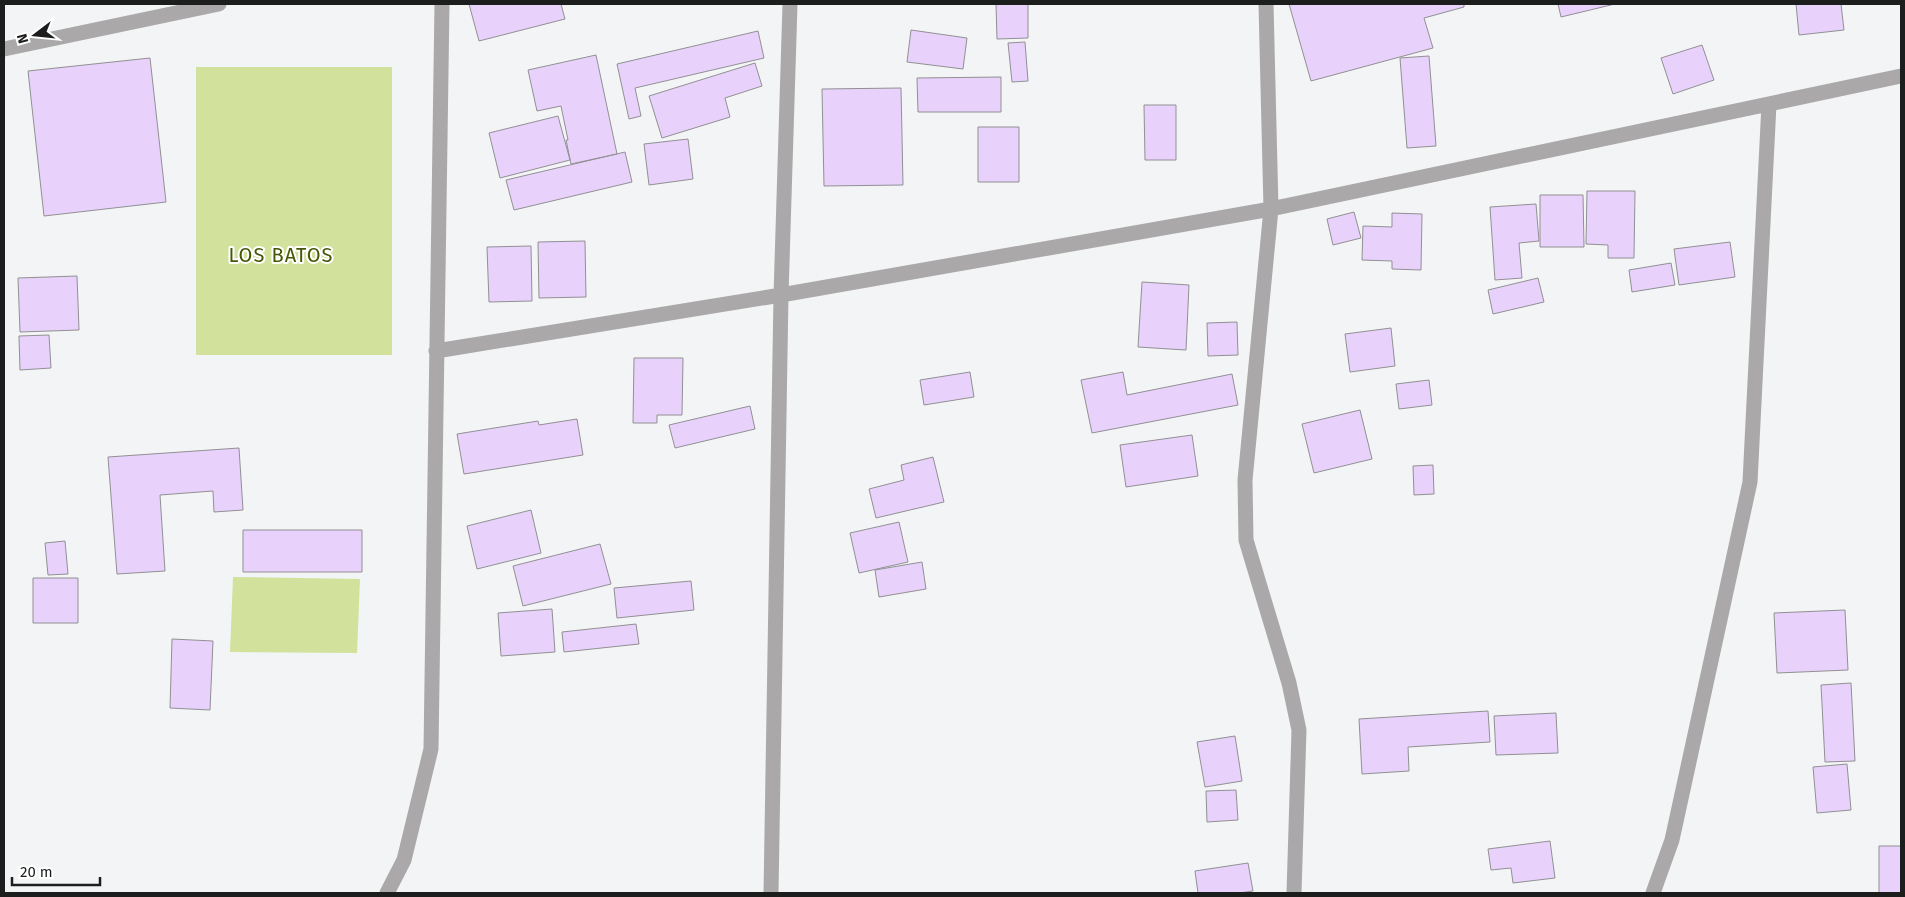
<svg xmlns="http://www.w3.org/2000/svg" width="1905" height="897" font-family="'Fira Sans',sans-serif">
<rect width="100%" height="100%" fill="#f3f4f6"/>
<path fill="#d2e19c" d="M196 67H392V355H196Z
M233 577 360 579 357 653 230 652Z"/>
<path fill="#e8d2fc" stroke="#919092" d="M469 4H561L565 19 479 41Z
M996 4H1028V38L997 39Z
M1289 4H1464V7L1424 18 1433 48 1311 81Z
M1558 4H1615L1561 17Z
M1796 4H1841L1844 30 1799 35Z
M911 30 967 38 963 69 907 62Z
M758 31 764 58 635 88 641 116 629 119 617 64Z
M1025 42 1028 81 1012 82 1008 43Z
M1702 45 1714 80 1673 94 1661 58Z
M596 55 617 154 571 164 566 140H568L561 106 537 111 528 70Z
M1429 56 1436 146 1407 148 1400 58Z
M150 58 166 202 44 216 28 71Z
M755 63 762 86 725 98 730 117 662 138 649 96Z
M1001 77V112H918L917 78Z
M901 88 903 185 824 186 822 89Z
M1144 105H1176V160H1145Z
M558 116 570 160 500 178 489 133Z
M978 127H1019V182H978Z
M688 139 693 179 649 185 644 144Z
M625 152 632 182 514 210 506 180Z
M1587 191H1635L1634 258H1608V245L1586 244Z
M1540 195H1583L1584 247H1540Z
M1536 204 1539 241 1519 243 1522 278 1495 280 1490 207Z
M1354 212 1361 238 1333 245 1327 219Z
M1392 213 1422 214 1421 270 1392 269V261L1362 260 1363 226 1392 227Z
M585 241 586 297 539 298 538 242Z
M1730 242 1735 277 1679 285 1674 249Z
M531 246 532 301 489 302 487 247Z
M1671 263 1675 285 1632 292 1629 270Z
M77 276 79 330 20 332 18 278Z
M1538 278 1544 302 1493 314 1488 290Z
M1142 282 1189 285 1186 350 1138 347Z
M1237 322 1238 355 1208 356 1207 323Z
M1391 328 1395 366 1350 372 1345 334Z
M49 335 51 368 20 370 19 336Z
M634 358H683L682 415H657V423H633Z
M970 372 974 397 924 405 920 380Z
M1123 372 1127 395 1232 374 1238 405 1092 433 1081 380Z
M1429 380 1432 405 1399 409 1396 384Z
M750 406 755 429 675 448 669 425Z
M1360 410 1372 459 1314 473 1302 424Z
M577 419 583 455 464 474 457 434 538 421 539 425Z
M1192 435 1198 476 1126 487 1120 445Z
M239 448 243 510 214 512 213 491 160 495 165 571 117 574 108 457Z
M933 457 944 502 876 518 869 489 904 480 901 465Z
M1433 465 1434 494 1414 495 1413 466Z
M531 510 541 553 477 569 467 526Z
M899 522 908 562 859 573 850 533Z
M243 530H362V572H243Z
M65 541 68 574 48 575 45 543Z
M600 544 611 584 523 606 513 566Z
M922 562 926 589 879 597 875 570Z
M33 578H78V623H33Z
M691 581 694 610 617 618 614 588Z
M552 609 555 652 501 656 498 613Z
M1845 610 1848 670 1777 673 1774 613Z
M636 624 639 644 564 652 562 632Z
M172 639 213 641 210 710 170 708Z
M1851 683 1855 761 1825 762 1821 685Z
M1488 711 1490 742 1408 747 1409 771 1362 774 1359 719Z
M1556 713 1558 753 1496 755 1494 716Z
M1235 736 1242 781 1205 787 1197 742Z
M1847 764 1851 810 1817 813 1813 767Z
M1236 790 1238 820 1207 822 1206 791Z
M1550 841 1555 878 1513 883 1511 868 1491 870 1488 849Z
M1879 846H1901V893H1879Z
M1248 863 1253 891 1239 893H1198L1195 871Z"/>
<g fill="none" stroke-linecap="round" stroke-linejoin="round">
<path stroke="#aaa8a8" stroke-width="15" d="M1266 4 1271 209 1245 480 1246 540 1289 683 1299 730 1294 893
M4 49 219 4
M436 351 781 295 1271 209 1901 76
M387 893 404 860 431 749 442 4
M771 893 781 295 790 4
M1653 893 1672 840 1750 482 1769 104"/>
</g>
<g text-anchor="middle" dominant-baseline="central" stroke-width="4" stroke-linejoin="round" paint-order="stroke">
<g font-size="20" letter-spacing="1" fill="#455605" stroke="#fff">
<text x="281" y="255">LOS BATOS</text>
</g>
</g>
<rect width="1905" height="897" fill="none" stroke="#1c1d1d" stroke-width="10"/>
<g transform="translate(35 35) rotate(254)" stroke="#ffffff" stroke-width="4" paint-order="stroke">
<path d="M0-4L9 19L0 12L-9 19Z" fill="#1c1d1d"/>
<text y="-8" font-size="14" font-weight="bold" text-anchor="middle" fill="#1c1d1d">N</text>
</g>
<path d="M12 877v8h88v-8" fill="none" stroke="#1c1d1d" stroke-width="2.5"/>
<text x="20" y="877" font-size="15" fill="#1c1d1d" stroke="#ffffff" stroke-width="4" paint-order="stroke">20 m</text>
</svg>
